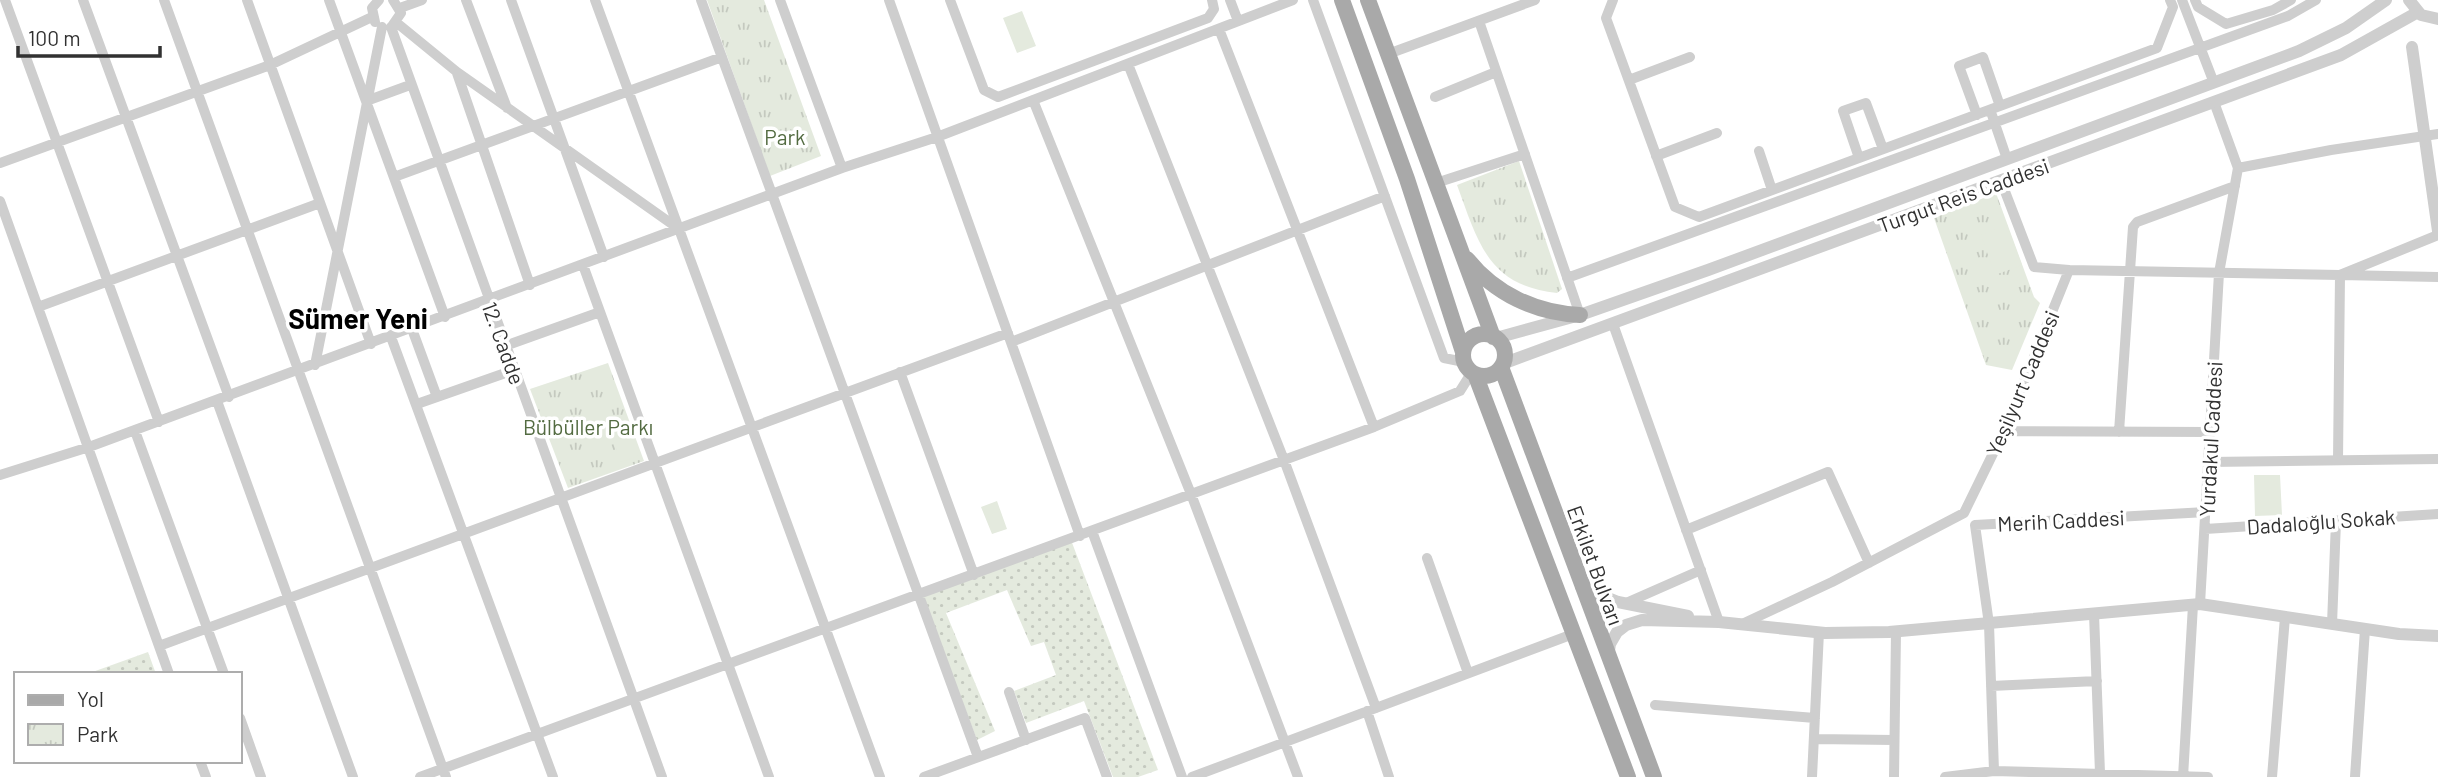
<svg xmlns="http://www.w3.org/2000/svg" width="2438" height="777" font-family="Barlow,sans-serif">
<defs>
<pattern id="grass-dots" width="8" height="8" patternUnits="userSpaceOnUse" patternTransform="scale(1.75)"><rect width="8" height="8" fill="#e4eade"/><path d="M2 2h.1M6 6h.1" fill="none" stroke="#c4c9bf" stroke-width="1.8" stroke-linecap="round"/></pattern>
<pattern id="park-tufts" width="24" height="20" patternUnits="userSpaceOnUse" patternTransform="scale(1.75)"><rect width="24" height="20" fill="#e4eade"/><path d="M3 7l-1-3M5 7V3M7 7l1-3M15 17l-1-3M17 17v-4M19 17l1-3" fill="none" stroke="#c4c9bf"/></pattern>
</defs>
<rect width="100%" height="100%" fill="#fff"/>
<path fill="url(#grass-dots)" d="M1071 540 1158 770 1138 777H1113L1084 701 1026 723 1014 691 1056 675 1044 642 1031 646 1007 590 946 613 995 731 977 740 922 596Z
M148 652 156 674H87Z"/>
<path fill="url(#park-tufts)" d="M707 0H764L821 156 770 176Z
M1519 161 1562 289 1557 293C1488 286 1478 242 1457 185Z
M1996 193 2034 297 2040 303 2012 370 1986 365 1934 218Z
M608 363 644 461 568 488 530 389Z"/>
<path fill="#e4eade" d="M1022 11 1036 46 1017 53 1003 18Z
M2007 225 2022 265 1995 275 1981 235Z
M627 425 638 456 621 462 610 431Z
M2254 475H2280L2282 515 2255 516Z
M997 501 1007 529 992 534 981 507Z"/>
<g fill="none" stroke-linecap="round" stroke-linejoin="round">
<path stroke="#cecece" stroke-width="10" d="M5 0 159 422
M83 0 229 397
M164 0 446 777
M247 0 371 344
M329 0 445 317
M466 0 507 108
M511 0 604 257
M595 0 880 777
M701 0 978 757
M780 0 842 168
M889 0 1080 536
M950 0 984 90 998 97 1208 18 1214 9 1212 0
M1230 0 1238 21
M1313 0 1444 358 1464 362
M1613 0 1606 18 1675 207 1699 217 2157 48 2173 7 2170 0
M2182 0 2214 83
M2195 0 2198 7 2226 24 2273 10 2291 0
M400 8 422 0
M1479 21 1580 315
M375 22 372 8 379 0
M397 23 457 72 679 229
M392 26 401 13 393 0
M391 27 662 777
M1219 29 1374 427
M1388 54 1535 0
M1128 64 1284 460 1376 708
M457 73 530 285
M1629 80 1690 57
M1435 97 1496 72
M369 100 410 85
M1033 100 1191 494 1298 777
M2214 102 2238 168 2331 150 2438 134
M1977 115 1959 66 1983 57 2000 106
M1992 115 2007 159
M1759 151 1772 190
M1656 156 1717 133
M1859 158 1843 111 1866 103 1883 149
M0 163 270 65 372 17
M394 177 722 57
M2001 181 2034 267 2069 270
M1436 183 1525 154
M0 201 169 674
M2438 235 2340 275 2438 277
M583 265 769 777
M1567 278 2288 16 2316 0
M38 307 320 203
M1613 324 1719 622
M412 329 437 397
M391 337 553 777
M1011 342 1385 196
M505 346 600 312
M315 365 382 27
M900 372 974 575
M217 401 353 777
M417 404 514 370
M135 431 224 674
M2004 431 2211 432
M2119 432 2133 227 2137 222 2235 186
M2209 462 2438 459
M0 475 89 447 842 168 937 137 1293 0
M2205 529 2438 514
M1686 530 1828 472 1869 563
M1092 531 1182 777
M1427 558 1468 673
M1626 603 1701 570
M2200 604 2219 273 2238 168
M2094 614 2100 773
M2332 624 2336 521
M1740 625 1832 582 1964 513 2004 431 2069 270 2340 275 2338 460
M159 646 1008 333
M1991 686 2097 681
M1009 692 1026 740
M1655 705 1815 718
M1367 711 1389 777
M240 718 261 777
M1814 739 1894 740
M200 761 206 777
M1994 771 1989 624 1975 525 2206 512
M420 777 1374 427 1460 391 1472 372
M924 777 1085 718 1107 777
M1192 777 1573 634
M1812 777 1819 632
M1894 777 1896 632
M1945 777 1994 771 2208 777
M2183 777 2193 605
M2272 777 2285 617
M2355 777 2365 629"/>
<path stroke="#cecece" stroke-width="12" d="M2409 0 2421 15 2438 19
M2412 47 2438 231
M1496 338 1580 315 1708 270 2299 51 2346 28 2386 0
M1502 364 2341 55 2418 12
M1581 587 1618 602 1688 616
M1608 657 1610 644 1617 632 1626 625 1642 620 1719 622 1825 633 1889 632 2200 604 2399 634 2438 636"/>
<path stroke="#a9a9a9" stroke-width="16" d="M1342 0 1407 179 1463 352
M1368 0 1493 337
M1467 259C1495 294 1536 313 1580 315
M1463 355a21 21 0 1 1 42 0a21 21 0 1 1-42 0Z
M1501 367 1654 777
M1475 374 1628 777"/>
</g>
<g text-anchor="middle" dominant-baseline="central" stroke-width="7" stroke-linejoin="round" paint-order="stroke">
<g font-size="21" fill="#536b41" stroke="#fff">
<text x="785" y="136">Park</text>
<text x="588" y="426">Bülbüller Parkı</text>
</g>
<g font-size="21" fill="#313131" stroke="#fff">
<text transform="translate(1963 195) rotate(-20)">Turgut Reis Caddesi</text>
<text transform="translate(504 343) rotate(70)">12. Cadde</text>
<text transform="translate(2022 383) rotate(-67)">Yeşilyurt Caddesi</text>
<text transform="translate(2210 439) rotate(-87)">Yurdakul Caddesi</text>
<text transform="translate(2061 520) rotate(-3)">Merih Caddesi</text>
<text transform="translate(2321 521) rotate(-4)">Dadaloğlu Sokak</text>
<text transform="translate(1596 565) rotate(70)">Erkilet Bulvarı</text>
</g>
<g font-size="28" font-weight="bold" fill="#000" stroke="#fff">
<text x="358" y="318">Sümer Yeni</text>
</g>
</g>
<rect x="14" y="672" width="228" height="91" fill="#ffffff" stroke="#adadad" stroke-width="2"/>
<rect x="28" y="695" width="35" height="10" fill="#a9a9a9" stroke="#adadad" stroke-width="2"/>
<text x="77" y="707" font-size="21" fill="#313131">Yol</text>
<rect x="28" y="724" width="35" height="21" fill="url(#park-tufts)" stroke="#adadad" stroke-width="2"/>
<text x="77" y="742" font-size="21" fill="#313131">Park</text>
<path d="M18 46v10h142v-10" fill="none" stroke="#313131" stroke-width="3.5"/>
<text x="28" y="46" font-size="21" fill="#313131" stroke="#ffffff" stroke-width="5" paint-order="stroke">100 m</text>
</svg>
